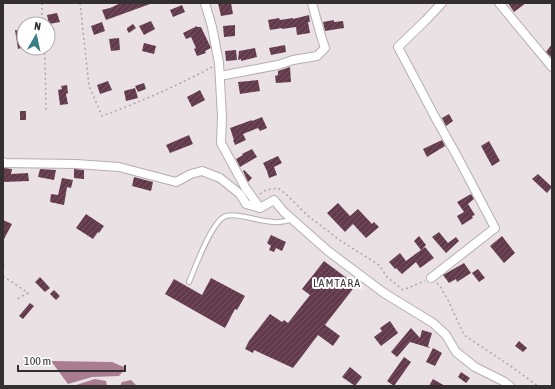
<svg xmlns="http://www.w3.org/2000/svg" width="555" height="389" font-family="'Asap Condensed',sans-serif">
<defs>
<pattern id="building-hatch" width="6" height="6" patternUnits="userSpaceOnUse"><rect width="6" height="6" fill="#623a4c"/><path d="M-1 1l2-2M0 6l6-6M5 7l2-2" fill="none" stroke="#755563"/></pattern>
</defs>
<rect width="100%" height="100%" fill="#e9e1e4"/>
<path fill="#a97c8f" d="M51 361 112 362 126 368 119 376 92 377 68 384Z
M95 379 106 381 107 386H73Z
M131 380 137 386H120L122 382Z"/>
<path fill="url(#building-hatch)" d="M121 3H150V4L106 20 102 10 110 8Z
M218 3H231L233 14 221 16Z
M508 3H526L514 12Z
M182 5 185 12 173 17 170 10Z
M57 13 60 22 49 24 47 15Z
M309 15 310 22H308L310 33 297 35 296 27 282 29V28L270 30 268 20 279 18 280 20 293 18V19Z
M334 20V22L343 21 344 28 325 31 323 22Z
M151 21 155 29 144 35 139 26Z
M102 22 105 31 94 35 91 26Z
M133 24 136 28 129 33 127 30V28Z
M235 25V36L224 37 223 26Z
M197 26V27H201L211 48 205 51 206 53 197 56 194 49 196 48 191 37 186 39 183 33Z
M15 30 22 31 21 39 24 38V47L18 49Z
M119 38 120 50 111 51 109 39Z
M144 43 156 46 154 54 142 51Z
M552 44V58L546 52Z
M285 45 286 52 271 55 269 48Z
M255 48 257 57 241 61V59L238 60 239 51Z
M236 50 237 60 226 61 225 51Z
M290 67 291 82 276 83 275 76 278 75V71Z
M258 80 260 91 240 94 238 82 249 81Z
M108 81 112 90 100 94 97 85Z
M144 83 146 89 138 92 135 86Z
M67 85 68 93 66 94 68 104 60 105 58 90 62 89 61 86Z
M135 88 138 98 126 101 124 91Z
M200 90 205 100 192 107 187 97Z
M20 111H26V120H20Z
M449 114 453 121 446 126 442 118Z
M262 117 267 128 260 131 258 128 243 134 246 140 235 145 233 140H234L230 128 252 120V121Z
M189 135 193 144 170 153 166 145Z
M442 140 445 146 427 157 423 149Z
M489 141 500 161 492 166 481 146Z
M252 149 257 157 240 167 236 159 243 155 242 154Z
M278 156 282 163 274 167 277 175 269 178 267 171 263 163Z
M4 168 12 169 11 174 28 173 29 181 3 182Z
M40 169 56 170 54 180 38 177Z
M74 169 84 170V179L74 178Z
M244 170 252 178 248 182 243 171Z
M538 174 552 187 547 193 532 179Z
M134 177 153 182 151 191 132 186Z
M62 178 73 180 71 188 67 187 64 205 50 202 51 194 58 195Z
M471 194 474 199 468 204 475 215 472 216 473 218 462 225 457 216 464 212 457 202Z
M338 203 350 216 358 209 372 224 374 222 379 227 366 238 353 224 345 232 327 213Z
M86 214 104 226 99 233 98 232 93 239 76 228Z
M3 220 12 224 3 241Z
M439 232 448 243 456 237 459 241 446 253 432 237Z
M271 235 286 242 282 251 276 248 274 252 269 250 271 246 267 243Z
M419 236 426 245 421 250 414 241Z
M502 236 515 253 504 263 490 246Z
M425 247 434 258 420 268 416 262 402 274 396 268 395 269 389 262 400 253 406 261Z
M324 261 356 285 325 325 340 336 333 346 318 335 293 368 254 350 253 353 245 349 249 341 270 314 282 322 284 320 288 323 310 295 302 289Z
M464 263 471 273 457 282 456 279 449 283 443 275Z
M478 269 485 278 479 282 472 273Z
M40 277 50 288 45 292 35 282Z
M211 278 245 296 237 310 235 309 225 328 165 294 174 279 202 295Z
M54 290 60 296 56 300 50 294Z
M30 303 34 306 23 319 19 316Z
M390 321 398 333 381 346 374 337 382 331 380 328Z
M411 328 420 338 422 330 432 333 428 346 430 348 410 342 397 357 391 352Z
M519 341 527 348 523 352 515 346Z
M433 348 442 353 435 366 426 362Z
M404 357 411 362 394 386 387 381Z
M350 367 362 377 355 386 342 377Z
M461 372 470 378 466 383 458 377Z
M433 379 445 386H429Z"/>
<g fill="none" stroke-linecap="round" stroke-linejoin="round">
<defs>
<path id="service" d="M189 282C195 268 212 220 226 216 234 213 250 218 259 220 271 222 281 224 292 219"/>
<path id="minor" d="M205 3 212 27 219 63 222 117 221 143 245 187 260 208 274 200 284 212 328 251 384 293 433 323 446 335 456 352 475 367 503 381 510 386
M499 3 552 67
M220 76 278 65 293 60 317 56 325 48 321 36 312 3
M3 162 4 163 76 164 119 167 176 182 191 174 202 171 220 178 240 194 246 204 260 208
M431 278 495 228 457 156 435 117 398 47 425 21 442 3"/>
</defs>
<use href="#service" stroke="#b6aeb1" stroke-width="6"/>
<use href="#minor" stroke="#b6aeb1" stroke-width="10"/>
<path stroke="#ada6a9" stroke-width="1.5" stroke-dasharray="2 3" stroke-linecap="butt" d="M8 3H10
M42 3V24
M80 3 89 86 102 116C140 102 177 86 212 67
M43 48 45 56 46 112
M260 194 266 190 278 188 288 196 307 215 341 241 379 265 387 277 403 290 425 281
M3 267 6 264
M3 276 28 293 15 300
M437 283 440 286 449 302 464 335 509 365 538 386
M3 385 4 386"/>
<use href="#service" stroke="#fff" stroke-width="4"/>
<use href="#minor" stroke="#fff" stroke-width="8"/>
</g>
<g text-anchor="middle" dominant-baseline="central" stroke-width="4" stroke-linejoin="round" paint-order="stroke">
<g font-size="12" letter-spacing="1" fill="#3f383b" stroke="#fff">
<text x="337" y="283">LAMTARA</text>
</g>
</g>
<rect width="555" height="389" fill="none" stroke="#332f31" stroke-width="8"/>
<g transform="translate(36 36) rotate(9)"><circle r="19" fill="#ffffff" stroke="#adacad"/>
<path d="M0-3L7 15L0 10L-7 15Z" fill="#388085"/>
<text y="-6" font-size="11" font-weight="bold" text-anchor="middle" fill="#332f31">N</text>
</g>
<path d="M18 365v6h107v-6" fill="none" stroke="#332f31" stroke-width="2"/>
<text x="24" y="365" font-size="12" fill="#332f31" stroke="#ffffff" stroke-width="3" paint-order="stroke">100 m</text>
</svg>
